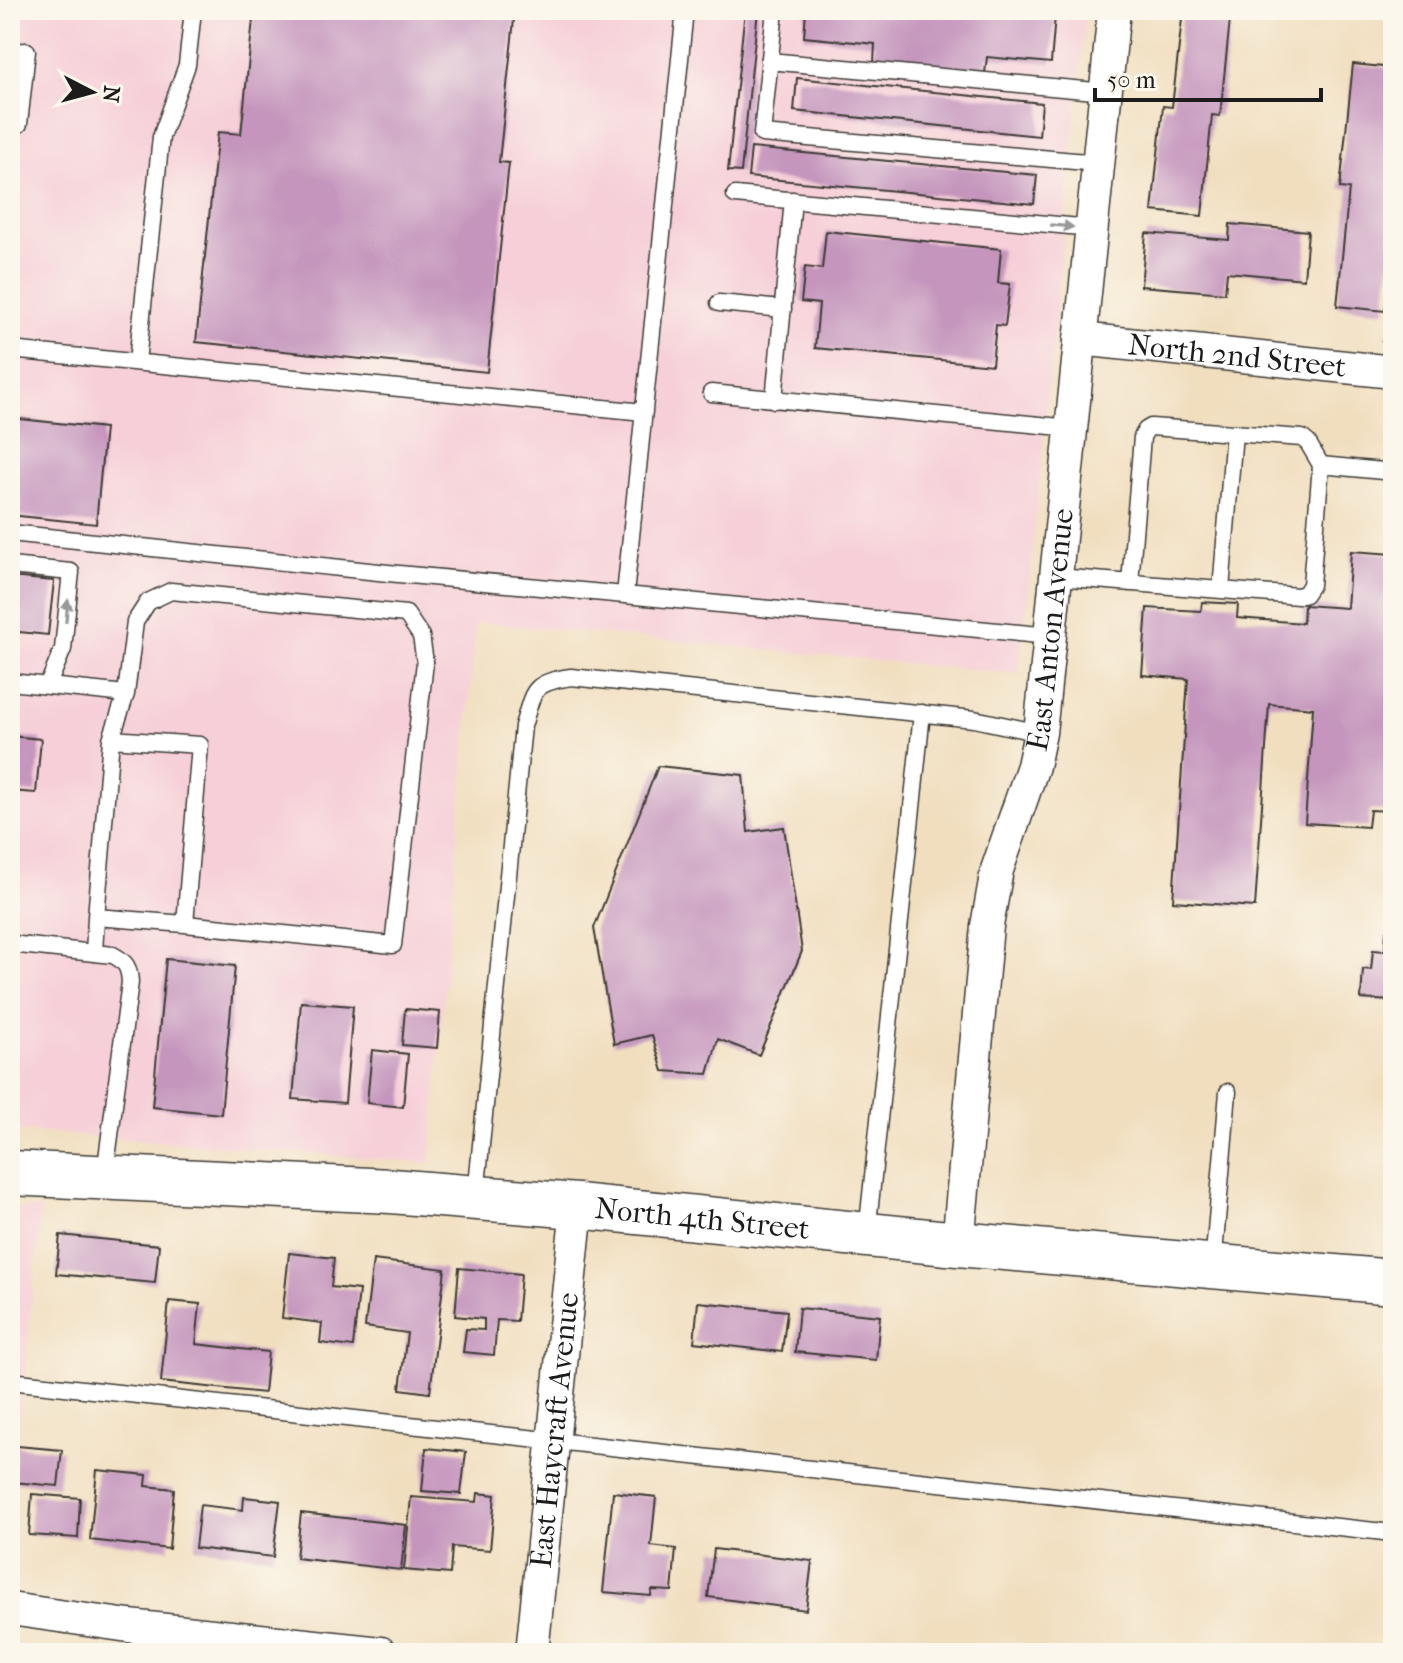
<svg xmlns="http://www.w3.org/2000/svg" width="1403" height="1663" font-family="'IM FELL French Canon',serif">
<rect width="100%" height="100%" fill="#fbf7ec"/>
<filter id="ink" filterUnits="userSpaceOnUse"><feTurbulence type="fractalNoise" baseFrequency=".0125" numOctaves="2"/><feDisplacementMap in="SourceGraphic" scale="16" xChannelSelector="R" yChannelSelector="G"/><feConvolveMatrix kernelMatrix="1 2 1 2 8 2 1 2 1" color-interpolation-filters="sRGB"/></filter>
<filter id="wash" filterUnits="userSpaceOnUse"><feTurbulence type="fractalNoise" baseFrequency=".006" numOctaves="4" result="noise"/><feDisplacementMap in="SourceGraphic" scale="32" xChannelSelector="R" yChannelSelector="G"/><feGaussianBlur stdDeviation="1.8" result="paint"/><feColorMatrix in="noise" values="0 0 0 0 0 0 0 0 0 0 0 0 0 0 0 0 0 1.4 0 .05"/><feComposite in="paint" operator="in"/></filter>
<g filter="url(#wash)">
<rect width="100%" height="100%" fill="#f1debf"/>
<path fill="#f6cfd8" d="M10 10H1086L1027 605 1018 674 476 622 430 1163 10 1130Z
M10 1209H41L10 1509Z"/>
<g id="blocks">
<path fill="#c595bd" d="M254 10H515L499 162 509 163 487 372 196 342 218 132 241 134Z
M745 10H758L741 172 728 171Z
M806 10H984L1055 16 1051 63 987 57 985 73 874 63 875 44 804 37Z
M1183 10H1231L1220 116 1212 115 1202 216 1152 211 1163 106 1172 107Z
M1353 64 1393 68V156L1389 190H1393V235L1385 311 1337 306 1349 189 1340 188Z
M797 78 1042 103 1039 136 794 111Z
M751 148 1037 175 1034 204 748 177Z
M1230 224 1308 231 1304 279 1227 272 1225 293 1141 286 1146 233 1229 240Z
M826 231 1001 249 998 283 1010 284 1005 326 996 325 992 365 815 348 819 304 801 302 805 267 822 269Z
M10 418 105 428 96 524 10 515Z
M1351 551 1393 554V811L1370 810 1368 827 1305 823 1313 708 1269 704 1255 907 1173 901 1188 679 1142 675 1147 608 1201 611 1202 602 1238 604 1237 618 1303 623 1304 605 1347 608Z
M10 577 54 581 48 635 10 631Z
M10 736 41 739 36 793 10 791Z
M658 766 743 775 748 832 784 827 802 951 759 1055 718 1039 708 1074 663 1071 652 1035 614 1044 594 928Z
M1386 932 1393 933V1011H1390L1391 1001 1361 999 1363 969 1371 970 1373 950 1385 951Z
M166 959 235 966 221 1114 152 1107Z
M301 1002 353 1006 345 1103 293 1099Z
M405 1009 440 1012 437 1048 402 1045Z
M372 1050 408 1054 403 1107 367 1103Z
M60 1235 159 1245 155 1283 56 1274Z
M289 1253 334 1258 331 1287 359 1290 353 1347 320 1343 322 1323 282 1318Z
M373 1260 445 1269 430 1393 400 1389 407 1333 365 1327Z
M459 1268 521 1274 517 1321 497 1320 494 1355 463 1352 466 1329 484 1330V1319L455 1316Z
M169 1301 200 1304 196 1344 268 1352 264 1393 161 1382Z
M698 1302 787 1311 782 1352 694 1342Z
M799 1308 880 1316 876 1360 795 1352Z
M17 1446 62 1450 58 1486 13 1482Z
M426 1448 466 1452 461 1494 422 1491Z
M97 1470 147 1475 146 1486 174 1489 169 1549 90 1540Z
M613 1492 656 1497 651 1546 676 1549 672 1591 652 1590 651 1596 603 1592Z
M478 1493 495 1495 490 1550 452 1547 450 1574 404 1570 411 1497 477 1502Z
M32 1494 80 1498 78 1538 29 1535Z
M244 1497 280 1501 273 1557 195 1548 200 1505 243 1510Z
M301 1513 406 1525 401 1570 296 1558Z
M714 1549 812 1561 806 1610 708 1597Z"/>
</g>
</g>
<g filter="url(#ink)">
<use href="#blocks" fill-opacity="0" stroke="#3c3934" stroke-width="2"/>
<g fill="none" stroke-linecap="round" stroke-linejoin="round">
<defs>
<path id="lane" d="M685 10 625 595 1050 636
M775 10 762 134 1098 163
M10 52 27 51 19 124 10 123
M769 61 1106 92
M735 195 1091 228
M719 303 783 309
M10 350 644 412
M137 362 161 137 187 65 193 10
M711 393 1071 428
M774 400 793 200
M10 533 388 573 625 595
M10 566 71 572 63 649 48 685
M1057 577 1298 596 1305 594 1311 585 1321 465
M1130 583 1142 437 1146 430 1151 427 1302 438 1308 443 1321 465 1393 472
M1221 590 1234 433
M10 682 126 694 111 739 96 917 185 924 393 945 425 662 421 636 406 614 171 591 148 602 135 622 126 694
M111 739 200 745 185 924
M10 944 113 955C126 962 129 967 130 982L105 1174
M94 953 96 917
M476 1195 523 726C534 690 531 683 571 677L974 719 1040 733
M867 1233 922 713
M1213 1266 1228 1092
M10 1381 1393 1533"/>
<g id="street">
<path id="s1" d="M1080 339 1393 372"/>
<path id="s2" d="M958 1244 987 926 997 870 1033 766 1040 733 1114 10"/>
<path d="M10 1609 129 1626 381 1653"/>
<path id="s3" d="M532 1653 577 1206"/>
</g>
<g id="secondary">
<path id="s4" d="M10 1173 391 1191 577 1206 958 1244 1393 1282"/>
</g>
</defs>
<use href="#lane" stroke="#3c3934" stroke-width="19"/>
<use href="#street" stroke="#3c3934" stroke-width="35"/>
<use href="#secondary" stroke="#3c3934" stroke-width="47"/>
<path stroke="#3c3934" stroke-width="5" stroke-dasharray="2 6" stroke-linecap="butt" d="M1383 343 1393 309"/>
<use href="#lane" stroke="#fff" stroke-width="16"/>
<use href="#street" stroke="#fff" stroke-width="32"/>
<use href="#secondary" stroke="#fff" stroke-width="44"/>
</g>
<defs><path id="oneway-solid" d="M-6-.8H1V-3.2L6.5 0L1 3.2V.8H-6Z" transform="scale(2)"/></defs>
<g fill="#999">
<use href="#oneway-solid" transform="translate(1062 226) rotate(5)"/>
<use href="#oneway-solid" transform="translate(67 611) rotate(-84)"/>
</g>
</g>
<g text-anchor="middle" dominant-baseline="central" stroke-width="8" stroke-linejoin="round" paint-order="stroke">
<g font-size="30" fill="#1c1c1c" stroke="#fbf7ec">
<text stroke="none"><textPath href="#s1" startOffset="158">North 2nd Street</textPath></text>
<text stroke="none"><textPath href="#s2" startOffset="624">East Anton Avenue</textPath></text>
<text stroke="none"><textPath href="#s4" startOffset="694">North 4th Street</textPath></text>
<text stroke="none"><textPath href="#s3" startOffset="224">East Haycraft Avenue</textPath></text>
</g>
</g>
<rect width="1403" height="1663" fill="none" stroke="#fbf7ec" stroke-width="40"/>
<g transform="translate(92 92) rotate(96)" stroke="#fbf7ec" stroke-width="6" paint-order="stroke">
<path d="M0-6L14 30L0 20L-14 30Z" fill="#1c1c1c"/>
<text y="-12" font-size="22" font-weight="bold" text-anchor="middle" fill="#1c1c1c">N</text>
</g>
<path d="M1095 88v12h226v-12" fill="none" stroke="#1c1c1c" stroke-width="4"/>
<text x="1107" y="88" font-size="24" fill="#1c1c1c" stroke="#fbf7ec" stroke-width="6" paint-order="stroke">50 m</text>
</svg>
